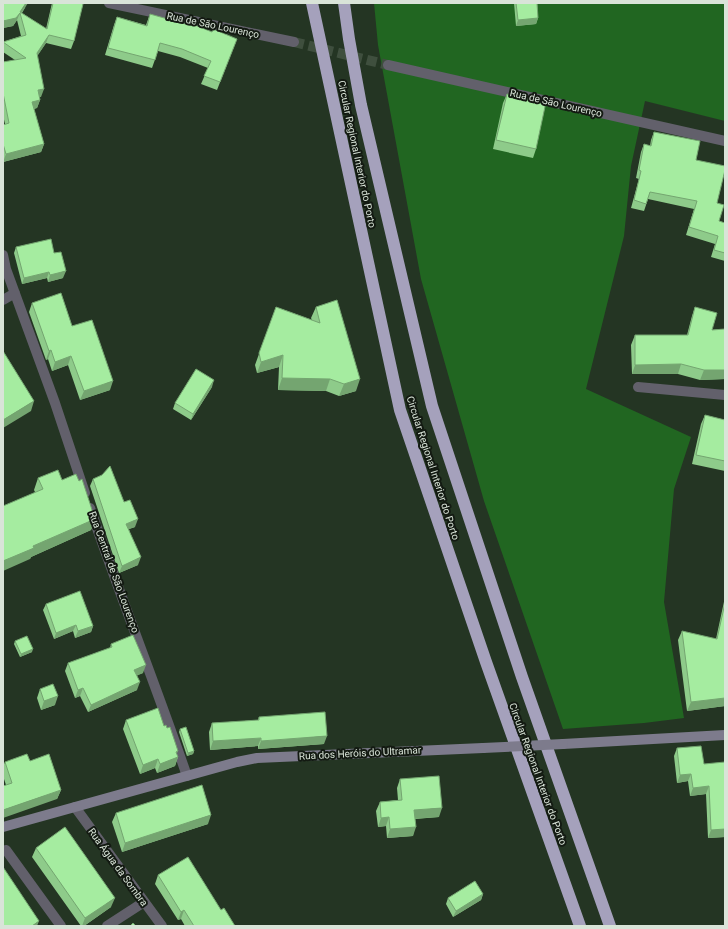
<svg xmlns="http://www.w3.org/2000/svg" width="728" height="929" font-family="Roboto,sans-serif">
<rect width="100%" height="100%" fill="#243523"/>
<path fill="#216621" d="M374 3H725V121L645 101 631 166 624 236 586 389 691 437 674 489 664 602 684 718 644 723 563 729 484 501 421 279 378 45Z"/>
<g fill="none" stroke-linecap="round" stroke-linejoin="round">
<path stroke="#3f4f3e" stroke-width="10" stroke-dasharray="10 5" stroke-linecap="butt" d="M294 42 388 65"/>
<path stroke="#62606b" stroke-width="10" d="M109 3 294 42
M388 65 725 141
M3 255 6 269 55 403 85 493
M3 300 15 293
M638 387 725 395
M90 508C121 598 156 686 187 776
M75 807 162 926
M6 850 61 926
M107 926 144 902"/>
<path stroke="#7d7b8c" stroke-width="10" d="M563 744 725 735
M3 827 237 762 257 758 483 748"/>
<path stroke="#a5a1bc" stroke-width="12" d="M312 3 400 410 486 662 580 926
M344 3 349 39 361 105 432 406 522 677 610 926"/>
<path stroke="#7d7b8c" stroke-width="10" d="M483 748 563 744"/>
</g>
<path fill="#8ecb8a" d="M52 3H80L74 41 71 49 46 43 37 56 41 97H40V100L37 108 34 109 44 144 41 152 3 162V125L5 124 3 115V62L15 60 3 52V42L21 36 17 20 13 26 3 28 26 6 22 13 46 29Z
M514 3H537L538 18 536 24 516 26Z
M150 14 212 32 237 39 217 90 201 84 208 68 180 57 158 51 152 68 105 55 114 25 117 17 146 25Z
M507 94 536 149 533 158 493 149 503 103Z
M654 132 696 160 717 203 719 221 725 223V261L711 257 715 244 686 235 694 209 648 199 644 211 631 208 639 179 636 178 641 152 644 144 650 146 651 140Z
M16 247 54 253 63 278 48 282 47 278 22 284 14 253Z
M32 303 72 326 110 390 80 400 68 365 52 371 48 359 46 360 29 312Z
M276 307 312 320 311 318 316 307 356 391 339 396 326 391 278 390 279 367 257 373 255 365Z
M695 307 712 330 725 329V379L700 380 678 374H632L631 345 635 335H687L692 316Z
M212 387 191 420 173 409 175 403Z
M705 415 725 420V471L692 464 701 424Z
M38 478 62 480 95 519 91 530 31 557 30 559 35 492 34 490Z
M93 479 124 502 135 527 129 529 138 565 119 573 90 486Z
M725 597V706L687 711 678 640 682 631 716 639Z
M46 604 93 626 91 632 75 638 73 631 54 639 43 610Z
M15 641 32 652 20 657 14 644Z
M111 644 143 673 137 675V690L88 712 80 696 75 698 65 671 68 663 110 648Z
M40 689 55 705 41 710 37 698Z
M259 717 324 744 258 749V746L210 750 209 732 212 723 258 720Z
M126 720 164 726 178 757 175 766 157 773 155 768 140 774 123 729Z
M180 729 194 751 193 754 187 756 179 732Z
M677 748 704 764 725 837 708 838 706 794 690 796 688 781 677 783 674 756Z
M30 761 61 790 57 799 6 785 3 776V766L5 762Z
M400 779 439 817 415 819 413 836 387 838 386 826 378 827 376 811 380 802 398 800 397 788Z
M116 813 208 824 122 852 112 822Z
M36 848 111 907 84 926H81L32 857Z
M158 875 221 910 235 926H185L181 919 178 920 155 884Z
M483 894 481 900 453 917 446 904 448 898Z"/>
<path fill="#74a570" d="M26 3H28L20 15V13Z
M20 13 17 20 13 26 3 28V21Z
M538 18 536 24 516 26 518 20Z
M49 35 46 43 34 61 37 53Z
M44 89 41 97 35 98 38 90Z
M40 100 37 108 29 109 32 102Z
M44 144 41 152 3 162 6 154Z
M66 271 63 278 48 282 50 275Z
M49 272 47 278 22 284 24 278Z
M51 350 48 359 46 360 49 351Z
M283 355 279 367 257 373 261 362Z
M71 356 68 365 52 371 55 362Z
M681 364 678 374H632L635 365Z
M704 370H725V379L700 380Z
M282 378 330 379 326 391 278 390Z
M360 379 356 391 339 396 344 384Z
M214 380 212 387 191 420 193 414Z
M113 381 110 390 80 400 84 391Z
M34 401 31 411 3 428V420Z
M95 519 91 530 31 557 30 559 3 571V561L33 546Z
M138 519 135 527 123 531 126 524Z
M141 557 138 565 119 573 122 566Z
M76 625 73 631 54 639 56 633Z
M93 626 91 632 75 638 78 631Z
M33 649 32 652 20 657 21 654Z
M146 665 143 673 132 678 134 670Z
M140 682 137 690 88 712 91 705Z
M83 688 80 696 75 698 78 690Z
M58 696 55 705 41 710 44 701Z
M725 698V706L687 711 691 702Z
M327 736 324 744 258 749 261 741Z
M261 738 258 746 210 750 213 741Z
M178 751 175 758 178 757 175 766 157 773 160 764 176 752Z
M194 751 193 754 187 756 188 753Z
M158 759 155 768 140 774 143 765Z
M691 774 688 781 677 783 680 775Z
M709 786 706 794 690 796 693 788Z
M61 790 57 799 3 818V810Z
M442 808 439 817 411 819 414 810Z
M211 815 208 824 122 852 125 843Z
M389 817 386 826 378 827 381 818Z
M416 827 413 836 387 838 390 829Z
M725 829V837L708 838 711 830Z
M483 894 481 900 453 917 456 911Z
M115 898 111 907 84 926H82L85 918Z
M184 910 181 919 178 920 181 912Z
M39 921 37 926H32Z"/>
<path fill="#a5eca0" stroke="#74a570" d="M3 3H26L20 12 47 29 53 3H80L83 4 74 41 49 35 37 53 44 89 38 90 40 100 32 102 44 144 6 154 3 144V125L9 123 3 93V62L26 58 3 42 26 35 20 13 16 18 3 21Z
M516 3H537L538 18 518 20Z
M150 14 189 25 190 23 212 32 213 29 237 39 220 82 204 76 211 61 182 49 160 43 155 60 108 48 117 17 147 26Z
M507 94 546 102 536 149 496 140Z
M654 132 700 141 696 160 725 166V170L717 203 724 205 719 221 725 223V253L714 250 718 236 689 227 697 201 650 192 646 204 634 200 641 171 639 170 644 144 651 146Z
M51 239 54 253 61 252 66 271 50 275 49 272 24 278 16 247Z
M61 293 72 326 92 320 113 381 84 391 71 356 55 362 51 350 49 351 32 303Z
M337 300 360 379 344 384 330 379 282 378 283 355 261 362 259 353 276 307 320 323 316 307Z
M695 307 717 313 712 330 725 329V370H704L681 364 635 365V335H688Z
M3 351 34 401 3 420Z
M196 369 214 380 193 414 175 403Z
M705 415 725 420V461L696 455Z
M110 466 124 502 130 500 138 519 126 524 141 557 122 566 93 479 102 475Z
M58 470 62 480 76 474 79 481 82 479 95 519 33 546 34 548 3 561V506L43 489 38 478Z
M80 591 93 626 78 631 76 625 56 633 46 604Z
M725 603V698L691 702 682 631 717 639Z
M133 635 146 665 134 670 140 682 91 705 83 688 78 690 68 663 112 647 111 644Z
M27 636 33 649 21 654 15 641Z
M53 684 58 696 44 701 40 689Z
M158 708 164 726 166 725 167 728 170 727 178 751 176 752 178 757 160 764 158 759 143 765 126 720Z
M325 712 327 736 261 741V738L213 741 212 723 259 720V717Z
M186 727 194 751 188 753 180 729Z
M701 746 704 764 725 762V829L711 830 709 786 693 788 691 774 680 775 677 748Z
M27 754 30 761 49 754 61 790 3 810V786L12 783 5 762Z
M439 776 442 808 414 810 416 827 390 829 389 817 381 818 380 802 402 800 400 779Z
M202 785 211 815 125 843 116 813Z
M65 827 115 898 85 918 36 848Z
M188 857 221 910 224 908 235 926H194L184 910 181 912 158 875Z
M3 867 39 921 32 926H3Z
M475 881 483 894 456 911 448 898Z
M133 923 136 926H130Z"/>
<g text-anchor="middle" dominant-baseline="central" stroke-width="4" stroke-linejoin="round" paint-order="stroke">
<g font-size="10" fill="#d9e4d8" stroke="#131a12">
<text transform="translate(213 25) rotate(12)">Rua de São Lourenço</text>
<text transform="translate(556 103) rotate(13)">Rua de São Lourenço</text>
<text transform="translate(357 154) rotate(78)">Circular Regional Interior do Porto</text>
<text transform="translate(433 468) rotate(72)">Circular Regional Interior do Porto</text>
<text transform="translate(114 572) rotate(70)">Rua Central de São Lourenço</text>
<text transform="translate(360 753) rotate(-3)">Rua dos Heróis do Ultramar</text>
<text transform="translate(538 774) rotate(70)">Circular Regional Interior do Porto</text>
<text transform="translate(118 867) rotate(54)">Rua Água da Sombra</text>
</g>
</g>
<rect width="728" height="929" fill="none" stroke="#d9e4d8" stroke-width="8"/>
</svg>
